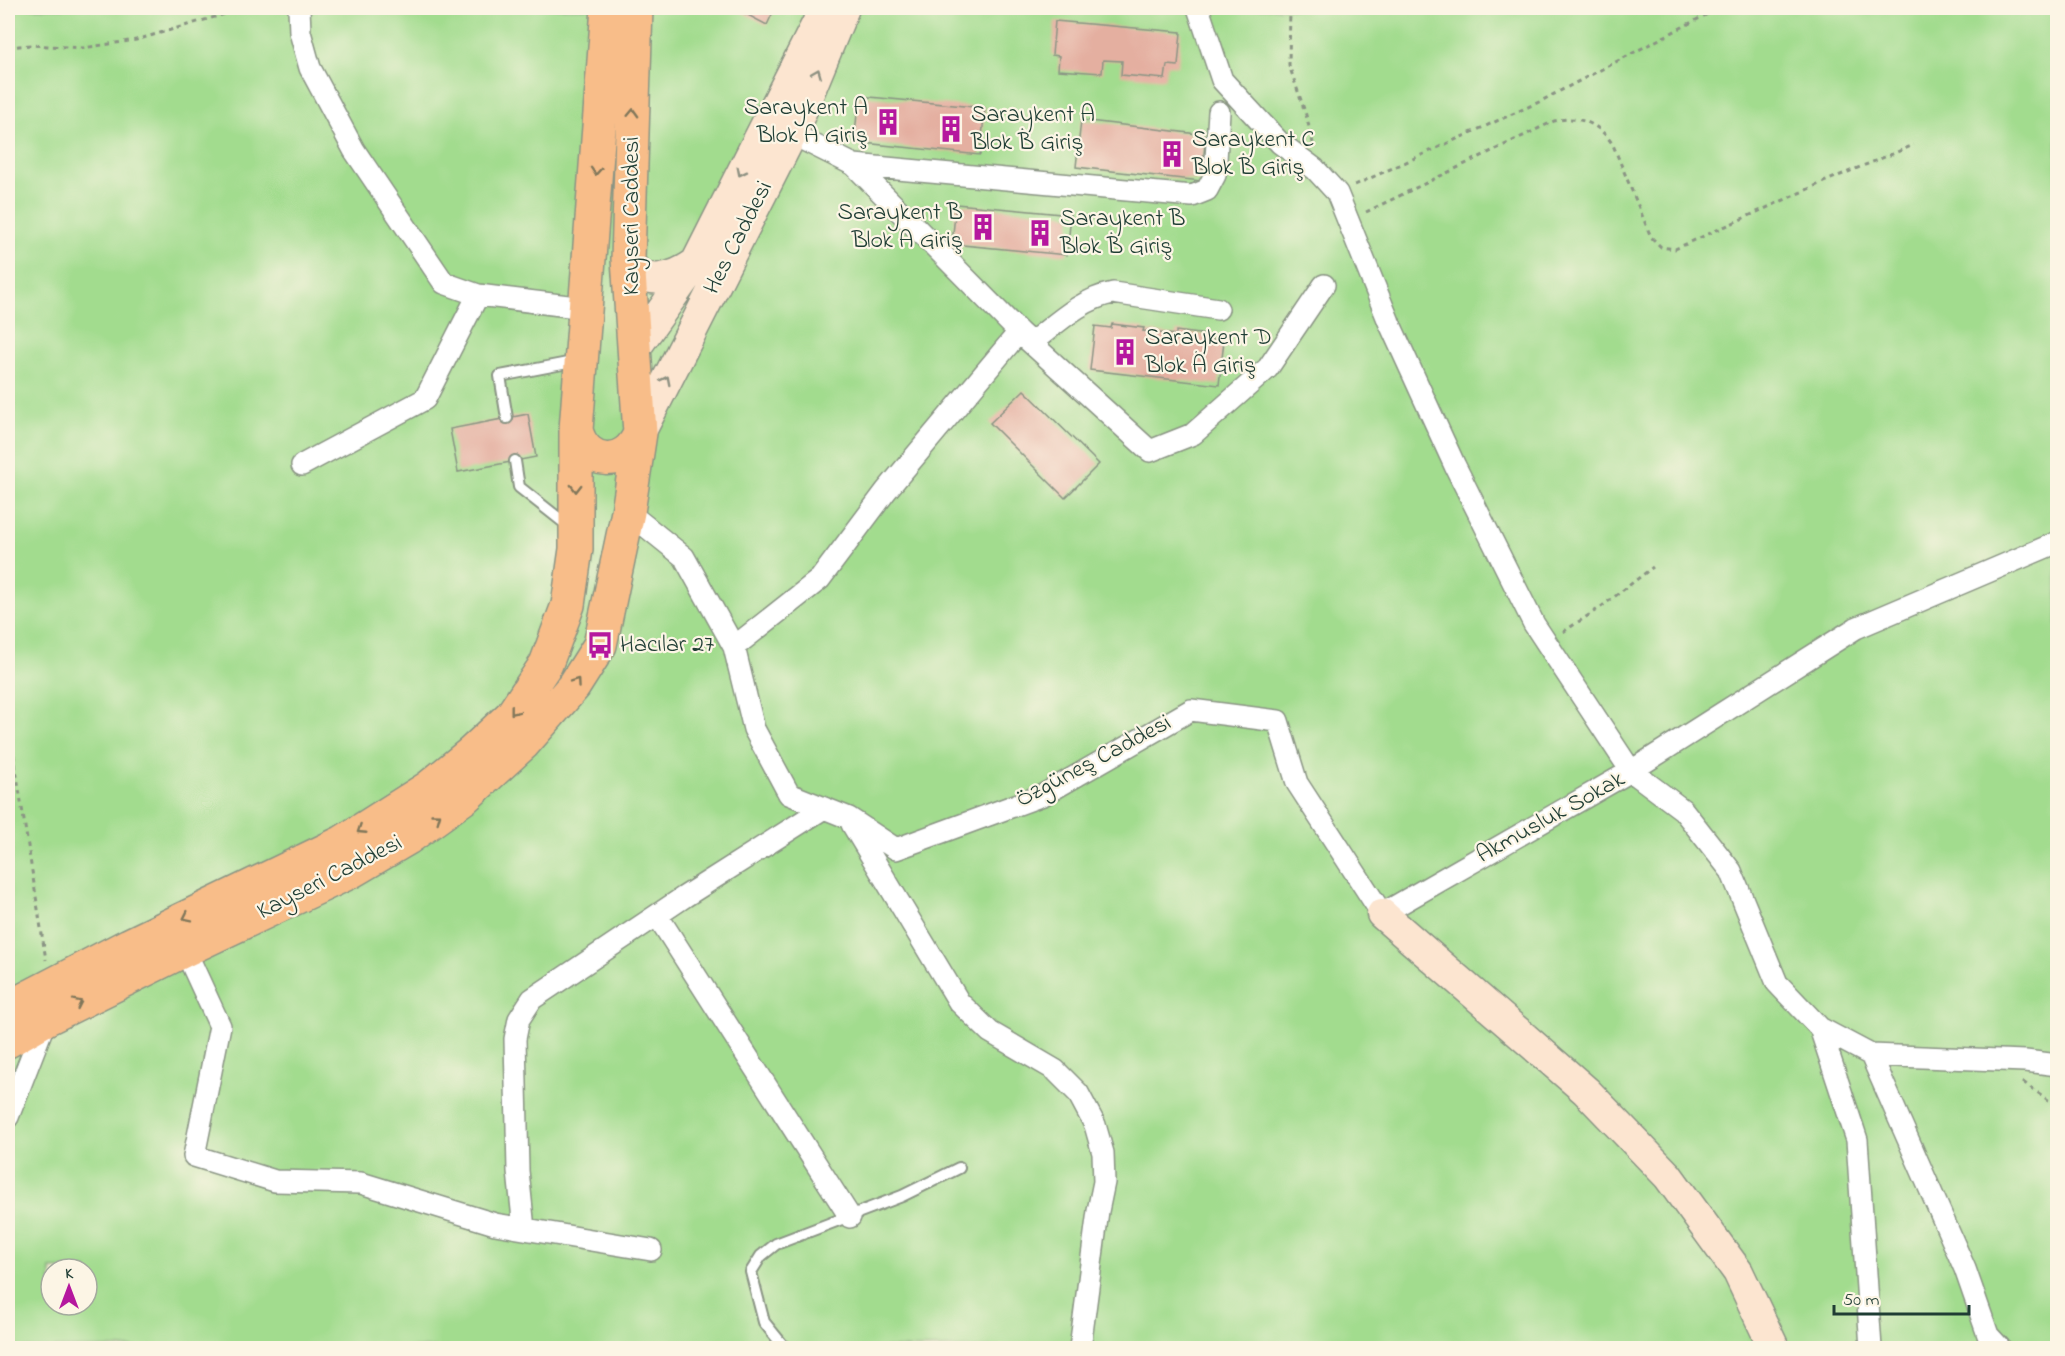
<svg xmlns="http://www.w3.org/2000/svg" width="2065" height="1356" font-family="'Indie Flower',sans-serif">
<rect width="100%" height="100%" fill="#fcf5e5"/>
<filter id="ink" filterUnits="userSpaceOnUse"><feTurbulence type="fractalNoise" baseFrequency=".0167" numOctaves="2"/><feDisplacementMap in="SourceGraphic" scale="12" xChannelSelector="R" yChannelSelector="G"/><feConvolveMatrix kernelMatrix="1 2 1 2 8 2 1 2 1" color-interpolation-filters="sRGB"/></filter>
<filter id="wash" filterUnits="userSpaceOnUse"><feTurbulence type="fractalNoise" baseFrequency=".008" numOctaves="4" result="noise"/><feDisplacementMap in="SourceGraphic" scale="24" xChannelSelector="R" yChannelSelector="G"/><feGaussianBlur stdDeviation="1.35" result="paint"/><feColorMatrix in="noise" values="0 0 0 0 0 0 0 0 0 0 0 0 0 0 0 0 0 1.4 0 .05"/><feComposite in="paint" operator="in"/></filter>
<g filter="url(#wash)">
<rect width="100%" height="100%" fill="#f4ebd3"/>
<path fill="#a2dc8e" stroke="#608c61" stroke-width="1.5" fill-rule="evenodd" d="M8 8H2057V1348H8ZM51 1269H87V1305H51Z"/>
<g id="blocks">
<path fill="#e4afa0" d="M739 8H775L767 25 738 10Z
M1055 21 1181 32 1178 66 1167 65 1165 79 1121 75 1122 61 1103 60 1102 73 1058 70 1059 56 1052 55Z
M859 96 985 108 980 155 854 142Z
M1081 120 1206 135 1201 181 1076 167Z
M956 204 1071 215 1067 255 952 244Z
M1112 324 1144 328 1143 331 1176 335V331L1208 335V339L1224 341 1219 385 1090 370 1095 326 1111 328Z
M1024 390 1099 464 1065 498 990 423Z
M528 414 536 457 458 472 450 429Z"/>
</g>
</g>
<g filter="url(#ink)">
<use href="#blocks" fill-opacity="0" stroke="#8a9484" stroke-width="1.5"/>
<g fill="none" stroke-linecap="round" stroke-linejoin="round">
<defs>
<path id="lane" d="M507 418 500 376 578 361
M515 461 519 487 571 528
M785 1348 764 1322 751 1272 761 1256 776 1244 902 1196 959 1168"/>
<path id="street" d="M299 8 300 32 310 68 354 150 444 283 478 295 585 308
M1198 8 1222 80 1280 143 1315 169 1337 193 1389 322 1455 466 1534 624 1631 771 1856 628 2058 542
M854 165 1192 196 1207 190 1215 175 1219 112
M1019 332 1150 451 1193 434 1268 368 1324 285
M1031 343C1056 324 1081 299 1113 293L1218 309
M302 465 425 399 478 295
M628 512 684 557 734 647 754 729 789 794 849 818 896 849 1043 795 1191 710 1278 721 1297 783 1382 914 1631 771 1683 810 1731 871 1777 983 1820 1028 1871 1055 2025 1061 2058 1065
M734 647 820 579 886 491 1019 332 854 165 792 134
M852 824 959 1002 990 1032 1055 1070 1078 1093 1095 1125 1103 1153 1104 1182 1098 1211 1080 1348
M657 915 850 1217
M185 950 220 1026 194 1156 275 1181 361 1183 495 1224 651 1250
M1820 1028 1857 1140 1871 1348
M1871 1055 1965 1269 1988 1335 2000 1348
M8 1117 46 1019
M524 1229 518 1171 515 1039 519 1019 532 999 684 897 824 808"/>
<path id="secondary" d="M628 259C642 290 675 278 696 263
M634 350 696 263 825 8
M640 433 792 134 844 8
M1382 914 1586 1091 1668 1176 1738 1272 1774 1348"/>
<path id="primary" d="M608 8 576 430C585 467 627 468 640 433L628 259 636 8
M8 1008 129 945 343 842 428 788 471 753 512 715 546 664 568 605 576 549V430
M8 1041 46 1019 185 950 352 871 408 838 465 797 523 744 574 686 600 645 628 512 640 433"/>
</defs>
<use href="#lane" stroke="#8a9484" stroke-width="14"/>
<use href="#street" stroke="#8a9484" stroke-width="24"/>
<use href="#secondary" stroke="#8a9484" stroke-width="33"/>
<use href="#primary" stroke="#8a9484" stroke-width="36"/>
<path stroke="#8a9484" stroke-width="3" stroke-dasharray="4.5 4.5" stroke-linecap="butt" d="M1290 8 1289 65 1306 115 1313 143
M8 47 31 45 83 48 136 40 246 8
M1355 185 1539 102 1719 8
M1366 212 1554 121C1580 115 1599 123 1613 145L1651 237 1661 247 1675 249 1826 181 1914 145
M1563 632 1601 607 1653 567
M8 719 46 960
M2023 1082 2058 1107"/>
<use href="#lane" stroke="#fff" stroke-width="10"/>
<use href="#street" stroke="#fff" stroke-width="21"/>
<use href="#secondary" stroke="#fce5d0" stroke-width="30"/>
<use href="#primary" stroke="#f8bd89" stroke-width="33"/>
</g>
<defs><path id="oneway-chevron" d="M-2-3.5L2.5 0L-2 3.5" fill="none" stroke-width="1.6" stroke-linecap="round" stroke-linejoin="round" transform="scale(1.5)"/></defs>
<g stroke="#8e9182">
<use href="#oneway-chevron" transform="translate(817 73) rotate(-68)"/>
<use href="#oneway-chevron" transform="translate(741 172) rotate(117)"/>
<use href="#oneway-chevron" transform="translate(666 380) rotate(-63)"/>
</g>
<g stroke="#81775a">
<use href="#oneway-chevron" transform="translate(633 113) rotate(-88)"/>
<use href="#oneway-chevron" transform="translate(596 171) rotate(94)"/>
<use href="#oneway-chevron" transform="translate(576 488) rotate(90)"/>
<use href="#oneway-chevron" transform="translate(576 682) rotate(-55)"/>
<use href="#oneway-chevron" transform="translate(514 711) rotate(128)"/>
<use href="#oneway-chevron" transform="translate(437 817) rotate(-36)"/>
<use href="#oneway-chevron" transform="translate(361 830) rotate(147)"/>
<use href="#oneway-chevron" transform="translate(187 917) rotate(154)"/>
<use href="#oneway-chevron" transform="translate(78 1003) rotate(-26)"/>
</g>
</g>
<defs>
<symbol id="building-bare" viewBox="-9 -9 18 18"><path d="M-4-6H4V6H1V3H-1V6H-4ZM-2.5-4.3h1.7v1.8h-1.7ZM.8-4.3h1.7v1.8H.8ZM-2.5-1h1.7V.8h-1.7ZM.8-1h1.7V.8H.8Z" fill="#b5179e" stroke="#fcf5e5" stroke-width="2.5" paint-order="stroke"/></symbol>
<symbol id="bus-bare" viewBox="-9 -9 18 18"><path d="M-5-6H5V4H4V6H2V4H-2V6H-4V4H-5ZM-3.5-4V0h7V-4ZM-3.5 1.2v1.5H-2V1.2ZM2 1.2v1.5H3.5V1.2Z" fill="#b5179e" stroke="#fcf5e5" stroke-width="2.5" paint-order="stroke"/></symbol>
</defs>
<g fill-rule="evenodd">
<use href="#building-bare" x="869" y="103" width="38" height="38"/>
<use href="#building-bare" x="932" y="110" width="38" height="38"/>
<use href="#building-bare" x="1153" y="135" width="38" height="38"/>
<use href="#building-bare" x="964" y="208" width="38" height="38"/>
<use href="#building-bare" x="1021" y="214" width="38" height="38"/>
<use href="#building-bare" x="1106" y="333" width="38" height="38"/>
<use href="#bus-bare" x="581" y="626" width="38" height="38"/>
</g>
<g text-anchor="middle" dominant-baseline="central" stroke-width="4.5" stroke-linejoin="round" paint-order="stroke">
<g font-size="24" fill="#1f3d34" stroke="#fcf5e5" text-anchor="start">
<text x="868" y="108" text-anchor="end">Saraykent A<tspan x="868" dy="28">Blok A Giriş</tspan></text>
<text x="971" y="115">Saraykent A<tspan x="971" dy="28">Blok B Giriş</tspan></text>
<text x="1192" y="140">Saraykent C<tspan x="1192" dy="28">Blok B Giriş</tspan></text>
<text x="963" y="213" text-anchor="end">Saraykent B<tspan x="963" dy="28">Blok A Giriş</tspan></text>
<text x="1060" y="219">Saraykent B<tspan x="1060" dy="28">Blok B Giriş</tspan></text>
<text x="1145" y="338">Saraykent D<tspan x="1145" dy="28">Blok A Giriş</tspan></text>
<text x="620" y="645">Hacılar 27</text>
</g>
<g font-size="24" fill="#1f3d34" stroke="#fcf5e5">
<text transform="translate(632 216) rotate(-90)">Kayseri Caddesi</text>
<text transform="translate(739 238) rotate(-63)">Hes Caddesi</text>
<text transform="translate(1094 762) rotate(-28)">Özgüneş Caddesi</text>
<text transform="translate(1551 818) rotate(-29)">Akmusluk Sokak</text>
<text transform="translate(330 878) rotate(-27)">Kayseri Caddesi</text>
</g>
</g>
<rect width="2065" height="1356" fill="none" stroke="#fcf5e5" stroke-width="30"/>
<g transform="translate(69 1287)"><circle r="28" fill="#fcf5e5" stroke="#a4ab9e" stroke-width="1.5"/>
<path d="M0-4.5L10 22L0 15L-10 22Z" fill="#b5179e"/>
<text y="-9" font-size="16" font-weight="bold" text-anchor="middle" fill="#1f3d34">K</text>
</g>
<path d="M1834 1305v9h135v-9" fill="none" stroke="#1f3d34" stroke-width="3"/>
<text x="1843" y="1305" font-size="18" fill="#1f3d34" stroke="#fcf5e5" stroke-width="4.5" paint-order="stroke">50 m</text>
</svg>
